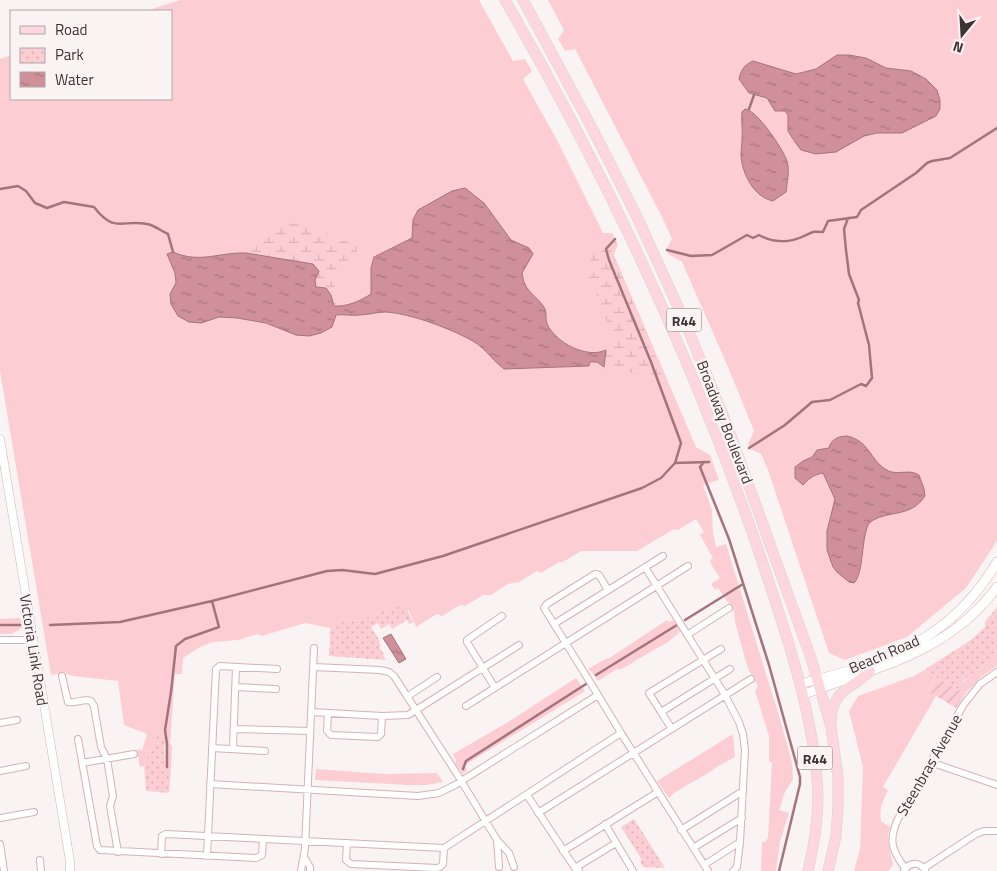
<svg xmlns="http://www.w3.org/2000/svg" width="997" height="871" font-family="'Titillium Web',sans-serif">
<defs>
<pattern id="wetland-marsh" width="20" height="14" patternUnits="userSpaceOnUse" patternTransform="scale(1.25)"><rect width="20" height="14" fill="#fcced4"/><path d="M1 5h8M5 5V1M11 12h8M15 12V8" fill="none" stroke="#d9b1b7"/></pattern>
<pattern id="park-dots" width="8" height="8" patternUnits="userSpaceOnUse" patternTransform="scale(1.25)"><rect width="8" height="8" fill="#fcced4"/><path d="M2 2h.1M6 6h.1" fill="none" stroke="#d9b1b7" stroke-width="1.8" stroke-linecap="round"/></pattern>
<pattern id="garden-furrows" width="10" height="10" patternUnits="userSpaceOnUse" patternTransform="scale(1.25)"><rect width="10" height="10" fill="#fcced4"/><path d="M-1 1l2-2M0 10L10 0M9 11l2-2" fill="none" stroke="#d9b1b7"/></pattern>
<pattern id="water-ripples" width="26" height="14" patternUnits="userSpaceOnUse" patternTransform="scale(1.25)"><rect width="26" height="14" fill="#cf9099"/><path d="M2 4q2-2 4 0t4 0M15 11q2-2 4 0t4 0" fill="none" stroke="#a9767e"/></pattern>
</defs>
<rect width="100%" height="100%" fill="#faf3f4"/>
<path fill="#fcced4" d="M180 0H479L513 61 525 59 532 71 523 79 557 140 603 233H612L618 244 614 255 696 447 710 455 719 480 703 485 712 510 713 533 716 547 726 544 780 719 792 763 793 779 785 792 779 810 789 813 780 842 776 871H761L762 842H765L768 838 772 762H769V736L755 691 758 686 748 669 735 622 734 611 718 588 715 590 711 584 720 578 712 566 710 560 713 558 700 535 704 532 696 519 678 530 674 529 637 551H581L563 562H559L541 573 537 571 519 582 508 584 491 595H483L465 606 460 605 442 616 437 614 416 627 409 611 386 609 362 620 344 621 330 628 305 623 262 636 258 634 238 640 213 642 200 647 183 658 182 674H175L170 744 172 746 171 768 164 767 165 748 161 731C153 743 149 754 144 766L140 767 137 749 142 750 147 734 124 725 118 681 73 676 66 674V672L51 675 0 371V59L11 55V99H171V11H146Z
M548 0H997V541L966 588 907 637 845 660 829 653 768 470 761 454 750 449 748 444 754 431 728 367 682 262 668 254 667 248 672 239 662 217 575 49 565 51 558 39 564 30Z
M18 618 21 619 22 628 11 634H0V619Z
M667 620 669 622 673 620 681 631 668 642 633 662V663L619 670 617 669 598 681 592 672 588 669 607 658 608 659Z
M997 651V666L981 677 965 694 958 690C967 673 986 667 997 651Z
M924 670 936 677 928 690 936 696 883 787 888 790C883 801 879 809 881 821L890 827C885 840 891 852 893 865L888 871H854L860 849 863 767 849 711 858 696 914 676Z
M576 678 585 691 465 765 467 771 463 774 455 763 456 760 453 754 508 722Z
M733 734 735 757 715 768V769L674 793 669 798 657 781Z
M316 769 386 774 437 773 443 782 426 785H407L315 780Z"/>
<path fill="url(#wetland-marsh)" d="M291 223 320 227 335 240 353 242 357 246 356 260 353 266 335 270C332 281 337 294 336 306H333L331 295 316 287 315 280 319 271 313 264 238 252 253 242Z
M609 237 614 238 616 243 613 255 663 374 665 381 662 384 654 385C641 373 624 369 607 370L604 367 606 350 612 337 608 324 589 277 591 246Z"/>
<path fill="url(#park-dots)" d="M395 607 406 608 413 622 409 624 407 620 392 629 389 624 381 629 378 623 371 627 380 641 379 642 381 646 379 647 384 654 383 655 386 660 329 656V648H330V628L344 621 362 620 386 609Z
M997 607V651L991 659 963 681 958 690 924 670 971 640 985 627V622Z
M160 730 164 738V767L171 768 169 793 146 791 144 765Z
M634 819 665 868 643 867 640 861 642 860 621 827Z"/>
<path fill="url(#garden-furrows)" d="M936 677 965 694 956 708 928 691Z"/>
<path fill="url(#water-ripples)" stroke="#a4747b" d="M837 55H849L866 58 886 68 911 71 926 79 937 90 940 100V109L936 116 902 133H877L864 136 836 152 816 154 801 150 795 142 788 131V115L785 111H775L767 98 749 93 739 79C741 70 744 65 753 61L796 74 816 69Z
M745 109C757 110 783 149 787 161 790 171 787 182 786 192L773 201C754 197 742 174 741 155 741 150 742 145 742 139 743 130 741 121 742 112Z
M465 188 484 203 511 240 529 248 533 254 522 273C523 277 523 281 525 284 529 294 540 299 545 309 547 313 545 319 547 324 556 343 587 359 606 350L604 367 597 362H590L589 366 504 369C493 361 487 350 476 343 455 330 410 313 385 312 377 312 368 315 359 315 351 316 344 314 336 315L332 327 321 333 309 336 296 335 266 323 237 318 219 317 201 323 189 322 178 316 171 304 170 294 176 283 175 273 167 254 173 252C200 264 219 252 246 253L313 264 319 271 315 280 316 287 326 288 331 295 334 306C347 307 360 301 371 294V268L374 257 412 238 413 220 418 210 452 191Z
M847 436C869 441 870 459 885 469 896 477 908 468 919 475L924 489 925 496C910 519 887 509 869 523 861 537 864 574 854 583L849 582 837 572 833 567 827 550V531L835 499 824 475 823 473C813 475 810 478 803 485L795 478V467L803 461 812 457 817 450 829 448C831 439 839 436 847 436Z
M391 634 406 659 399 663 383 638Z"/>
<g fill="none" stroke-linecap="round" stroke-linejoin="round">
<path stroke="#a4747b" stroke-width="2.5" d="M749 109 754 95
M0 189 18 186 26 191 35 203 47 208 64 202 94 207C115 234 121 219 147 224 154 225 161 231 168 234L173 252
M667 250 691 256 712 255 747 235 753 238 759 235C773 243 790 243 804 236 813 232 812 231 823 232L828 221 857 217 861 210 916 173 927 163 932 161 950 158 997 128
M749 448 785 425 812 402 830 400 861 384 866 386 872 378 869 345 858 303 859 300 849 274 846 250 844 229 848 218
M704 462 700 467 729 539 769 665 800 777V784L779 871
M675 463 709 462
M685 620 743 584
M0 625H20
M50 625 120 622 212 601 327 571 342 570 375 574 443 556 642 488 661 478 675 463 681 443 651 362 609 260 606 249 615 239
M596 675 677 625
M167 767V744L165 730 171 692 176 646 185 639 219 627 212 601
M463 769 466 761 586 684"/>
<defs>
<path id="minor" d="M645 567 725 695 739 722 743 734 745 750 740 842 737 867 733 871
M554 624 663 556
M687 635 729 608
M0 640H33
M721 649 649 693 661 712 730 669
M314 667 380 670 389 672 394 676 457 774 497 840 509 853 514 867
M62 676 68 702C76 704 83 698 91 701L94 706 101 747 107 759 113 796 110 806 118 852
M236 687 276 689
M495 688 467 642V640L502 616
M598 695 544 608 547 604 595 574 599 575 608 590
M408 696 437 677
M466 706 688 566
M311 712 382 716 408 715 519 645
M661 712 672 729
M328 713 327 731 331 735 378 737 381 734 382 716
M0 723 17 720
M234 729 310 731
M78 739 97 846 100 850 256 858 262 855 263 839
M212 748 265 751
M233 749 236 667
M930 762 997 785
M82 763 134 754
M0 771 26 766
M210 784 418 796 439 793 455 785 598 695 621 733
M527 795 575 868 579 871
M538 813 751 679
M0 818 34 812
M605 824 633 871
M681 830 743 791
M497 840 499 867
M347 843 346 860 351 864 437 868 440 867 443 864 444 848
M0 844 4 871
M693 848 742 818
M563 851 658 792
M161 854 162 836 166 834 444 848 621 733 708 871
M207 856 216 669 220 666 277 669
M304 857 310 867V871
M40 860 41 871
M704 865 740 842
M575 868 616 843
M905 868C892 851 888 840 898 819L964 704 980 684 997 672
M924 868 976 834 984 831H997
M301 871 305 848 314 648
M904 871C909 862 919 861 925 870"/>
<path id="tertiary" d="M0 439 70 861V871"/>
<path id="secondary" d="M800 684C841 674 897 657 932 633 958 615 981 589 997 562
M802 695C876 667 948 654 997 587"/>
<path id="primary" d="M505 0C607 176 694 362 760 555 783 624 811 705 817 778 820 810 815 840 808 871
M523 0 593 130 638 219 684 320 726 422 811 658 831 727 838 777V807L836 836 828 871
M831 723C832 687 851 691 870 671"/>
</defs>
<use href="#minor" stroke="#d3b2b5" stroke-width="8"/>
<use href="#tertiary" stroke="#d3b2b5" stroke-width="9"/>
<use href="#secondary" stroke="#d3b2b5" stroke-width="10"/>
<use href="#primary" stroke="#d5d2d2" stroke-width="11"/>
<use href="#minor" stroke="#fff" stroke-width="6"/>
<use href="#tertiary" stroke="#fff" stroke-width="8"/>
<use href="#secondary" stroke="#fff" stroke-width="9"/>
<use href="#primary" stroke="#fdd7dd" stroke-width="10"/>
</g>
<g text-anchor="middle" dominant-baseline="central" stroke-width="5" stroke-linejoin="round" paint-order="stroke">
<g fill="#faf3f4" stroke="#776c6e" stroke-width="1">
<rect x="666.5" y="308.5" width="35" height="23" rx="4"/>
<rect x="797.5" y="746.5" width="35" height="23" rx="4"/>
</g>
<g font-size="14" font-weight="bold" fill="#3f3234">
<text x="684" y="320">R44</text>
<text x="815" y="758">R44</text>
</g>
<g font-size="15" fill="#3f3234" stroke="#faf3f4">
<text transform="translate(725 422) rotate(69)">Broadway Boulevard</text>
<text transform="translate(34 650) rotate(81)">Victoria Link Road</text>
<text transform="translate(884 654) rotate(-23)">Beach Road</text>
<text transform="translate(929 765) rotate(-60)">Steenbras Avenue</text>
</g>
</g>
<rect x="10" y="10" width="162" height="90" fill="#faf3f4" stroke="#afa6a7"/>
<rect x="20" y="26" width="25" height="8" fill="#fdd7dd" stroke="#afa6a7"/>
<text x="55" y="35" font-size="15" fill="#3f3234">Road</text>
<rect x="20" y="48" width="25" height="15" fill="url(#park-dots)" stroke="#afa6a7"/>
<text x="55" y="60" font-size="15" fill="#3f3234">Park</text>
<rect x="20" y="72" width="25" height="15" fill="url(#water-ripples)" stroke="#afa6a7"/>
<text x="55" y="85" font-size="15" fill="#3f3234">Water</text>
<g transform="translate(962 35) rotate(198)" stroke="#faf3f4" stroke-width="4" paint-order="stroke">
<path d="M0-4L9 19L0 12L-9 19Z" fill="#3f3234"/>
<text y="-8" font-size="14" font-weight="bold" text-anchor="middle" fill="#3f3234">N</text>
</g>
</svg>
